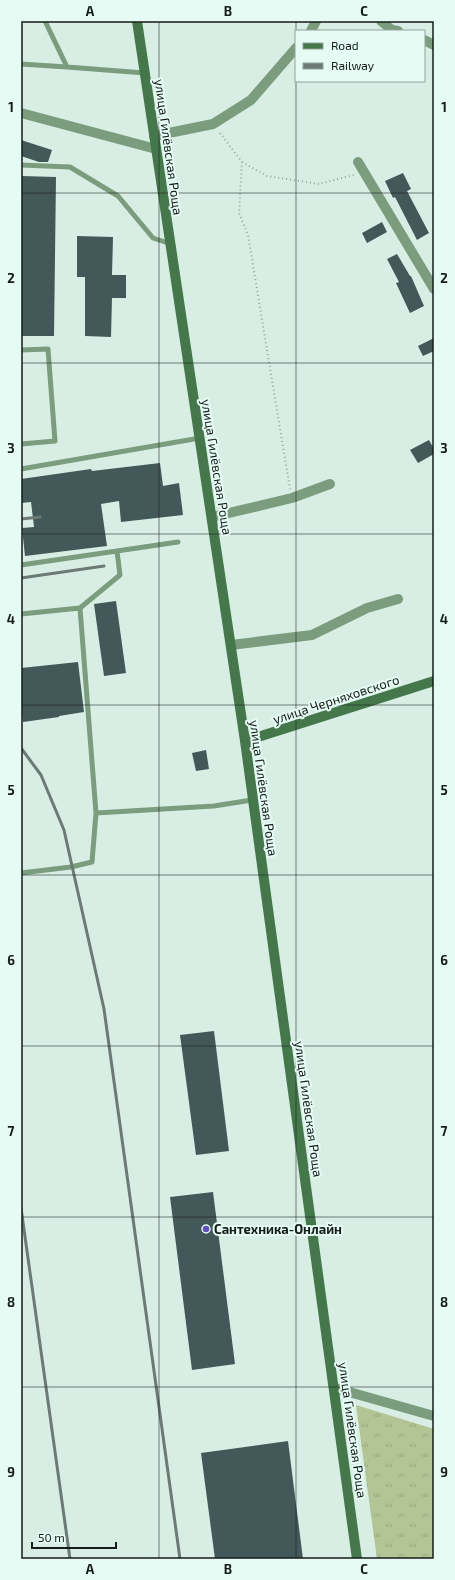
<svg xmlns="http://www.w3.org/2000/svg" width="455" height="1580" font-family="'Exo 2',sans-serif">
<defs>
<pattern id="grass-tufts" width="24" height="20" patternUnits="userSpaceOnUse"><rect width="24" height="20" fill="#b3c594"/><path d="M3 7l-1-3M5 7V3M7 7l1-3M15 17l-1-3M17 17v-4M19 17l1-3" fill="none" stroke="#99a97f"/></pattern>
</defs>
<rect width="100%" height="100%" fill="#d8eee5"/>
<path fill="url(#grass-tufts)" d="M356 1405 434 1429V1559H377Z"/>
<path fill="#435858" d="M21 140 52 150 48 162H39L21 156Z
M403 173 411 189 407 191 429 233 417 240 395 197 393 198 385 181Z
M21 176 56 177 54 336H21Z
M382 222 387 232 367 243 362 233Z
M77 236 113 237 112 275H126V298H112L111 337 85 336V277H77Z
M397 254 410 276H411L424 306 410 313 396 283 399 282 387 259Z
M434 338V351L423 356 418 346Z
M429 440 434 449V454L418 463 410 450Z
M160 463 163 486 179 483 183 515 121 522 119 501 101 504 107 546 25 556 22 528 34 527 31 502 21 503V479L91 469 92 471Z
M116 601 126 673 104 676 94 604Z
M78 662 84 712 59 716V717L23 722 21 702V668Z
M206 750 209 769 196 771 192 753Z
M214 1031 229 1151 196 1155 180 1035Z
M213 1192 235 1364 192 1370 170 1197Z
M288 1441 303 1559H215L201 1453Z"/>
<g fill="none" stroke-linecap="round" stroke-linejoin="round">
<path stroke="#95a69f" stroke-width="2" stroke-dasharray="1 3" stroke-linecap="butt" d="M220 133 242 162 239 213 248 235 290 489
M242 162 267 176 319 184 354 175"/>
<path stroke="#7b9d7e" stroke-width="5" d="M45 21 67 67 145 73
M21 64 67 67
M21 165 70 167 118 196 153 238 171 244
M21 350 48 349 55 441 21 444
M21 469 200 438
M117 551 178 542
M21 565 117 551 120 575 80 608
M21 614 80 608 96 813
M21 873 71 867 92 862 96 813 214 806 252 800"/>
<path stroke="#7b9d7e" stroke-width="10" d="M381 21 392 30 398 31
M311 31 316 21
M424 40 434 45
M21 113 156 149
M154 136 213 124 251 100 296 48
M358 162 434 289
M212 517 292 498 330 484
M231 645 312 635 367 608 398 599
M335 1388 434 1416"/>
<path stroke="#44784b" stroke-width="10" d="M137 21 245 741 357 1559
M245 741 434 681"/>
<path stroke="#6c7a75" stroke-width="3" d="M21 519 40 517
M21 578 104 566
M21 748 41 775 64 830 104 1009 180 1559
M21 1208 70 1559"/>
</g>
<path fill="none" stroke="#151d1a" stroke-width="1" stroke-opacity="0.55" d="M159 21V1559M296 21V31M296 31V81M296 81V1559M21 193H434M21 363H434M21 534H434M21 705H434M21 875H434M21 1046H434M21 1217H434M21 1387H434"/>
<circle fill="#634dc6" stroke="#e5fbf3" stroke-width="1.5" cx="206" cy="1229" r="4"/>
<g text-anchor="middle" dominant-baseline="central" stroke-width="4" stroke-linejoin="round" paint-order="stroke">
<g font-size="13" fill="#151d1a" stroke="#e5fbf3">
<text transform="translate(169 147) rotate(82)">улица Гилёвская Роща</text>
<text transform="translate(217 467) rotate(81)">улица Гилёвская Роща</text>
<text transform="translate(336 699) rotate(-18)">улица Черняховского</text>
<text transform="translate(264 788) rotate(82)">улица Гилёвская Роща</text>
<text transform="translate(309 1109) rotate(82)">улица Гилёвская Роща</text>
<text transform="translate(353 1430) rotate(82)">улица Гилёвская Роща</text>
</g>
<g font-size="13" font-weight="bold" fill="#151d1a" stroke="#e5fbf3" text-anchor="start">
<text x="214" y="1229">Сантехника-Онлайн</text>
</g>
</g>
<rect width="455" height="1580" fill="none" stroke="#e5fbf3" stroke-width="44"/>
<rect x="295" y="30" width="130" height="52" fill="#e5fbf3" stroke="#92a29c"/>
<rect x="303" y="43" width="20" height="6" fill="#44784b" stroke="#92a29c"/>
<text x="331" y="50" font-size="12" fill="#151d1a">Road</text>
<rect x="303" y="63" width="20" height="6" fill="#6c7a75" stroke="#92a29c"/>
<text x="331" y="70" font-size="12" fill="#151d1a">Railway</text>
<path d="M32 1542v6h84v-6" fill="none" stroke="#151d1a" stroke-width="2"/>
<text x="38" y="1542" font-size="12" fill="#151d1a" stroke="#e5fbf3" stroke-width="3" paint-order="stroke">50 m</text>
<rect x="22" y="22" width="411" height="1536" fill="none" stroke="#151d1a" stroke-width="1.5"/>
<g font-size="13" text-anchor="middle" font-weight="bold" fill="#151d1a">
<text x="90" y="16">A</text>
<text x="228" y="16">B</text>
<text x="364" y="16">C</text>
<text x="11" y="112">1</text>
<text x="444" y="112">1</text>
<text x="11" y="283">2</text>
<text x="444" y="283">2</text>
<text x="11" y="453">3</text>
<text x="444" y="453">3</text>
<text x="11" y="624">4</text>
<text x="444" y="624">4</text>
<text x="11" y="795">5</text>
<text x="444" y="795">5</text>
<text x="11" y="965">6</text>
<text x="444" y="965">6</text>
<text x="11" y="1136">7</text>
<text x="444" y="1136">7</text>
<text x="11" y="1307">8</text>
<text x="444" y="1307">8</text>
<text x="11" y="1477">9</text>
<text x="444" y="1477">9</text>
<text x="90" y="1574">A</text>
<text x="228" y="1574">B</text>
<text x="364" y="1574">C</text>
</g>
</svg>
